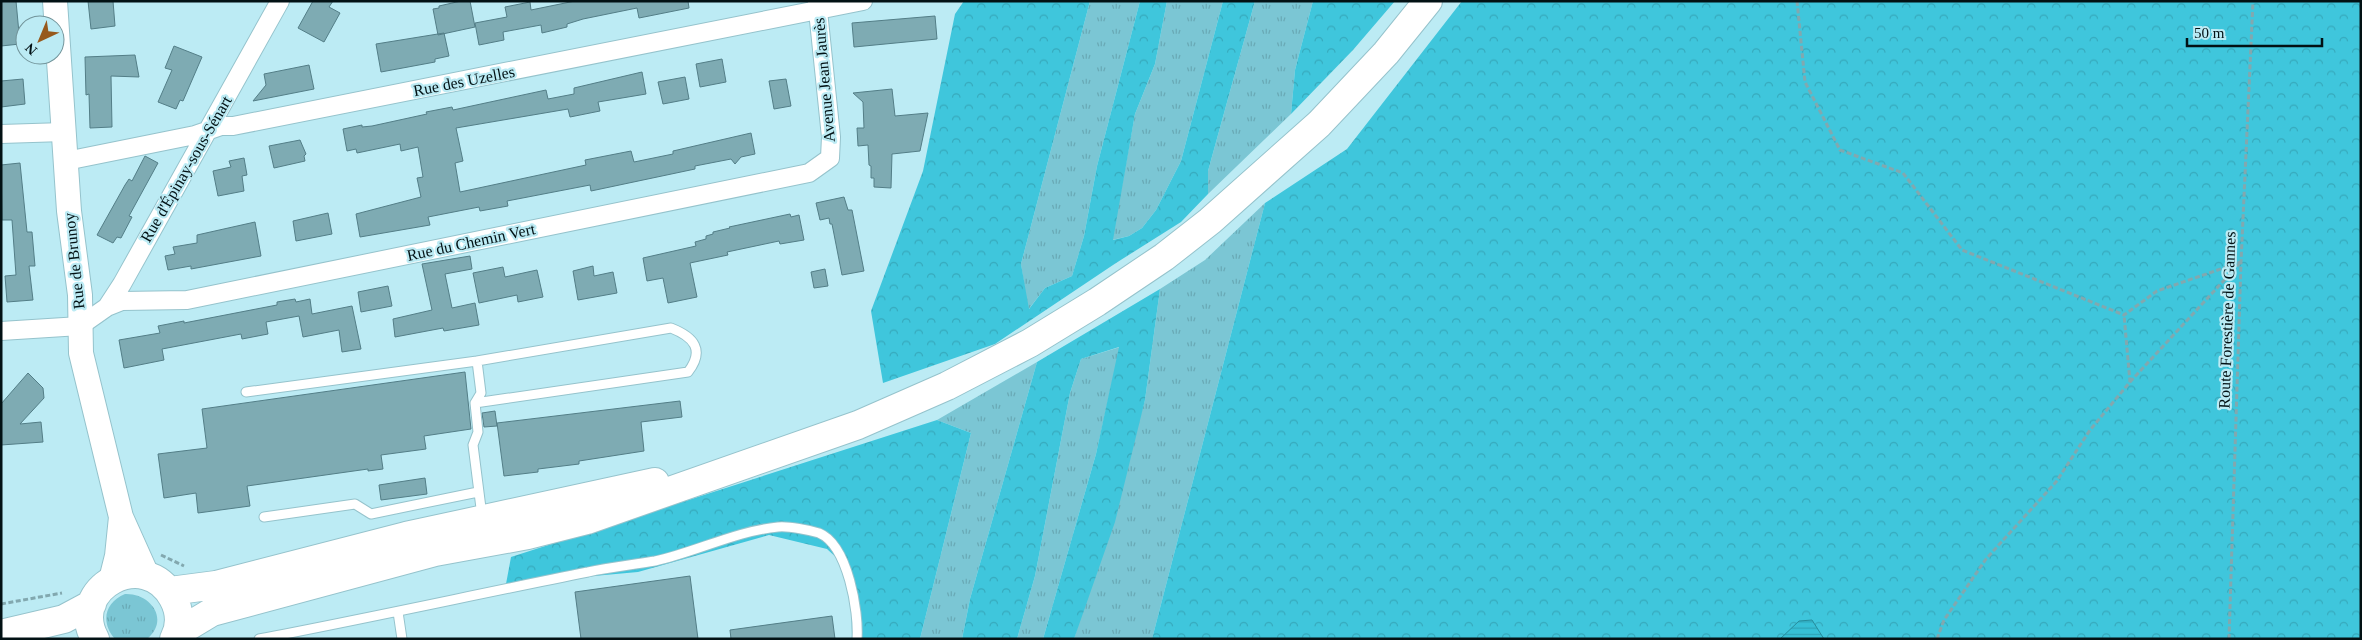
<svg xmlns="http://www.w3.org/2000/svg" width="2362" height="640" font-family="Georgia,serif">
<defs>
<pattern id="grass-tufts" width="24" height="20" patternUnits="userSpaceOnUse" patternTransform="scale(1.25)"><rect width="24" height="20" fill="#7bc6d4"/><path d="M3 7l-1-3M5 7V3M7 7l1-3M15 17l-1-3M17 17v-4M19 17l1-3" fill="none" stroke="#69a9b5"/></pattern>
<pattern id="forest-crowns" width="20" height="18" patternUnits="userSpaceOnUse" patternTransform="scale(1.25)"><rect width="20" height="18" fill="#3fc6dc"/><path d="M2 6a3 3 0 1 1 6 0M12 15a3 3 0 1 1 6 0" fill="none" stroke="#36a9bc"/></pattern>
<pattern id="water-rules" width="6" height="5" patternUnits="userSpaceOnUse" patternTransform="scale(1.25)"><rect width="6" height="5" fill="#36c0d6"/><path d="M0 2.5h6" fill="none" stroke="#2ea4b7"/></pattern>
</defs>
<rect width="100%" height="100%" fill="#bcebf4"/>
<path fill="url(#grass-tufts)" d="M1090 1H1140L1097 166 1084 236 1072 276 1045 288 1028 310 1021 264Z
M1167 1H1223L1181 161 1156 210 1142 228 1129 236 1112 240 1135 114 1155 64Z
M1255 1H1313L1295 70 1291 114 1208 194V171Z
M1265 203 1152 639H1074L1145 400 1160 289 1205 260Z
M1120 347 1096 454 1043 639H1017L1035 576 1070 393 1081 359Z
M1037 362 970 599 962 639H920L971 433 937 420Z
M125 594C151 593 170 620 147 639H115C100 622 105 602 125 594Z"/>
<path fill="url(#forest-crowns)" d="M964 1H1090L1021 264 1029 309 1045 288 1072 276 1084 236 1097 166 1140 1H1167L1155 64 1135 114 1113 240 1129 236 1142 228 1156 210 1181 161 1223 1H1255L1208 171V194L1181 222 1116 263 995 344 883 383 871 311 923 171 955 14Z
M1313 1H1395L1353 50 1291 114 1295 70Z
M1462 1H2361V639H1152L1265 203 1347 149Z
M1160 289 1145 400 1115 522 1074 639H1043L1096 454 1119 347 1081 359 1070 393 1035 576 1017 639H962L970 599 1037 362Z
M937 420 971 433 920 639H852L851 571 827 549 769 535 638 572 506 584 511 557Z"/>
<path fill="url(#water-rules)" stroke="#268c9c" d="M1812 620 1824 639H1780L1799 621Z"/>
<path fill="#7eabb3" stroke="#537e87" d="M1 1H16L20 44 1 46Z
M88 1H113L115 26 91 29Z
M313 1H333L329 7 340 13 324 42 298 28Z
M461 1H470L475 27 438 35 433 9 439 8V6Z
M575 1H688L689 8 639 18 637 8 583 19 567 24V27L542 33 541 25 503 32 504 40 479 45 475 23 507 17 505 7 530 2 531 10Z
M935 16 937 39 854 47 852 23Z
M444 33 449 56 435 59V62L381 72 376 44Z
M174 46 202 57 183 101 180 100 176 109 158 102 172 70 165 68Z
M135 55 139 77 111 76 112 127 90 128 89 94 86 95 85 57Z
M722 59 726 82 700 87 696 64Z
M309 65 314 89 253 101 266 85 264 74Z
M642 72 646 94 598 102 600 111 570 117 568 109 456 128 463 161 455 163 460 192 586 165 585 160 631 151 634 162 673 154V151L751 133 755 154 741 157 735 164 731 159 695 166V169L591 191 590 185 507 201 508 206 480 211 479 207 428 217 430 225 360 237 356 214 421 197 417 178 423 177 418 147 401 151 400 144 357 153 356 149 347 151 343 129 362 125V127L372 126 427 114 426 112 452 107 453 110 546 90 548 99 574 94V88Z
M685 77 689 99 663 104 658 82Z
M23 79 25 104 1 107V81Z
M786 79 791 106 774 109 769 81Z
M892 89 895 116 928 113 920 151 892 154 891 188 874 187V178H871V166L869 165 868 145 858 146 857 128H864L863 102 853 93Z
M300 140 306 154 304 156 305 161 274 168 269 146Z
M145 156 158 163 129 216 132 217 121 238 117 237 113 243 97 235 125 185 129 179 132 181Z
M244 158 247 175 242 176 244 191 218 196 213 171 231 167 229 161Z
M20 163 27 232H32L35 266H29L33 300 7 302 5 276 16 275 12 220H2L1 165Z
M844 197 848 210H852L864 271 842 275 832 224H830L829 218 820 220 816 203Z
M328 213 332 234 296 241 293 221Z
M790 214 791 217 799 215 804 240 780 244 779 241 727 252 728 255 690 263 697 297 668 303 663 278 647 281 643 258 696 246 695 242 706 239V236L713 234V232L730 228 729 227Z
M255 222 261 256 191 269V266L168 270 165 256 175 254 173 247 197 243V235Z
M470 256 472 269 445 274 452 308 475 303 479 325 444 331 443 328 395 337 393 319 432 310 422 264Z
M593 266 594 276 613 272 617 293 578 300 573 271Z
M503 267 505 277 537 270 543 297 518 302 517 295 479 303 473 273Z
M825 269 828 286 814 288 811 272Z
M388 286 392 306 361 312 358 292Z
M295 299 296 302 310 299 312 314 352 306 361 349 342 352 339 330 303 337 299 316 266 322 268 334 242 339 241 334 162 349 164 360 124 368 119 340 160 333 158 326 184 321V323L277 305V302Z
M465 372 471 429 424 436 426 449 381 455 383 469 368 471V469L247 486 250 506 198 513 196 493 164 498 158 454 207 448 202 409Z
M28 373 43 388 44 398 20 424 41 422 43 442 1 445V404Z
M680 401 682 417 641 422 644 451 579 461V464L538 469V472L504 476 497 423Z
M495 411 497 426 484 427 482 413Z
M425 478 427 494 381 500 379 485Z
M690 576 698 639H581L575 592Z
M832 616 835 639H731L730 630Z"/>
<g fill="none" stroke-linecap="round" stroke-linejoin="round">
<defs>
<path id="lane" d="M246 392 477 361 481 393 475 403 478 432 473 445 482 516
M475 403 688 372C705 350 694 337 671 328L477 361
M264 517 355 504 371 514 478 492
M398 612 402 639
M259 639C369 618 478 594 588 572 610 567 632 565 655 561 696 552 736 531 778 527 789 526 809 530 819 533 848 545 859 612 857 639"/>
<path id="street" d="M1 134 64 132
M66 161 195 135 221 126H233L863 1
M107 307 122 301 187 300 809 173 830 158 831 137 817 1
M1 331 80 326 107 307 122 284 280 1"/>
<path id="secondary" d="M55 1 69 211 80 295 81 353 121 517 147 575
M111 580 117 556 121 517"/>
<path id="primary" d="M170 591 216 585 406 536 655 482
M177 633 212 612 435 552 528 535 587 520 858 425 947 386 1030 343 1097 302 1164 257 1210 221 1319 124 1386 53 1428 1
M1 634 64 619 92 604
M95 639C67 588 145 546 173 598 180 611 181 626 174 639"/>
</defs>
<use href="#lane" stroke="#95c3cc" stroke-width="11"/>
<use href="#street" stroke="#95c3cc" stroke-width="20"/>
<use href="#secondary" stroke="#95c3cc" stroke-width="26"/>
<use href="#primary" stroke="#95c3cc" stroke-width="30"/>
<path stroke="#82a8af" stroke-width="3" stroke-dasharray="5 2.5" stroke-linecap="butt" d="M1797 1 1805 82 1840 150 1903 173 1962 250 2124 315 2157 291 2241 262
M2130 382 2240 263
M161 555 184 566
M1 604 62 593
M1937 639 1944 620 1986 559 2056 482 2090 430 2130 382 2124 315
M2229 639 2241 262 2253 1"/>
<use href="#lane" stroke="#fff" stroke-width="9"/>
<use href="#street" stroke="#fff" stroke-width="18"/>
<use href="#secondary" stroke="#fff" stroke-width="24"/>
<use href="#primary" stroke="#fff" stroke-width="28"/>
</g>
<g text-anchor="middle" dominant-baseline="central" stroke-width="4.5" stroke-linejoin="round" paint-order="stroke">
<g font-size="16" fill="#021114" stroke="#bcebf4">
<text transform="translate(824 80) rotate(-95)">Avenue Jean Jaurès</text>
<text transform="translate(464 81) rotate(-11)">Rue des Uzelles</text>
<text transform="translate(186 169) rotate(-60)">Rue d'Épinay-sous-Sénart</text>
<text transform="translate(471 242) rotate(-12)">Rue du Chemin Vert</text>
<text transform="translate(74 261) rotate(-96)">Rue de Brunoy</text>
<text transform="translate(2227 320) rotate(-88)">Route Forestière de Gannes</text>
</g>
</g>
<rect width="2362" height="640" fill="none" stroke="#021114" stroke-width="5"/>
<g transform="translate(40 40) rotate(224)"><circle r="24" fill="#bcebf4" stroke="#72949a"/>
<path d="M0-4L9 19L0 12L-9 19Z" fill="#96591c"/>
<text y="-8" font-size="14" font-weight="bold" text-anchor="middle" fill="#021114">N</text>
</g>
<path d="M2187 38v8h135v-8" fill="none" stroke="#021114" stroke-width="2.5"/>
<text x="2194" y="38" font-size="15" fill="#021114" stroke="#bcebf4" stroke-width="4" paint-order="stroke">50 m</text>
</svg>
